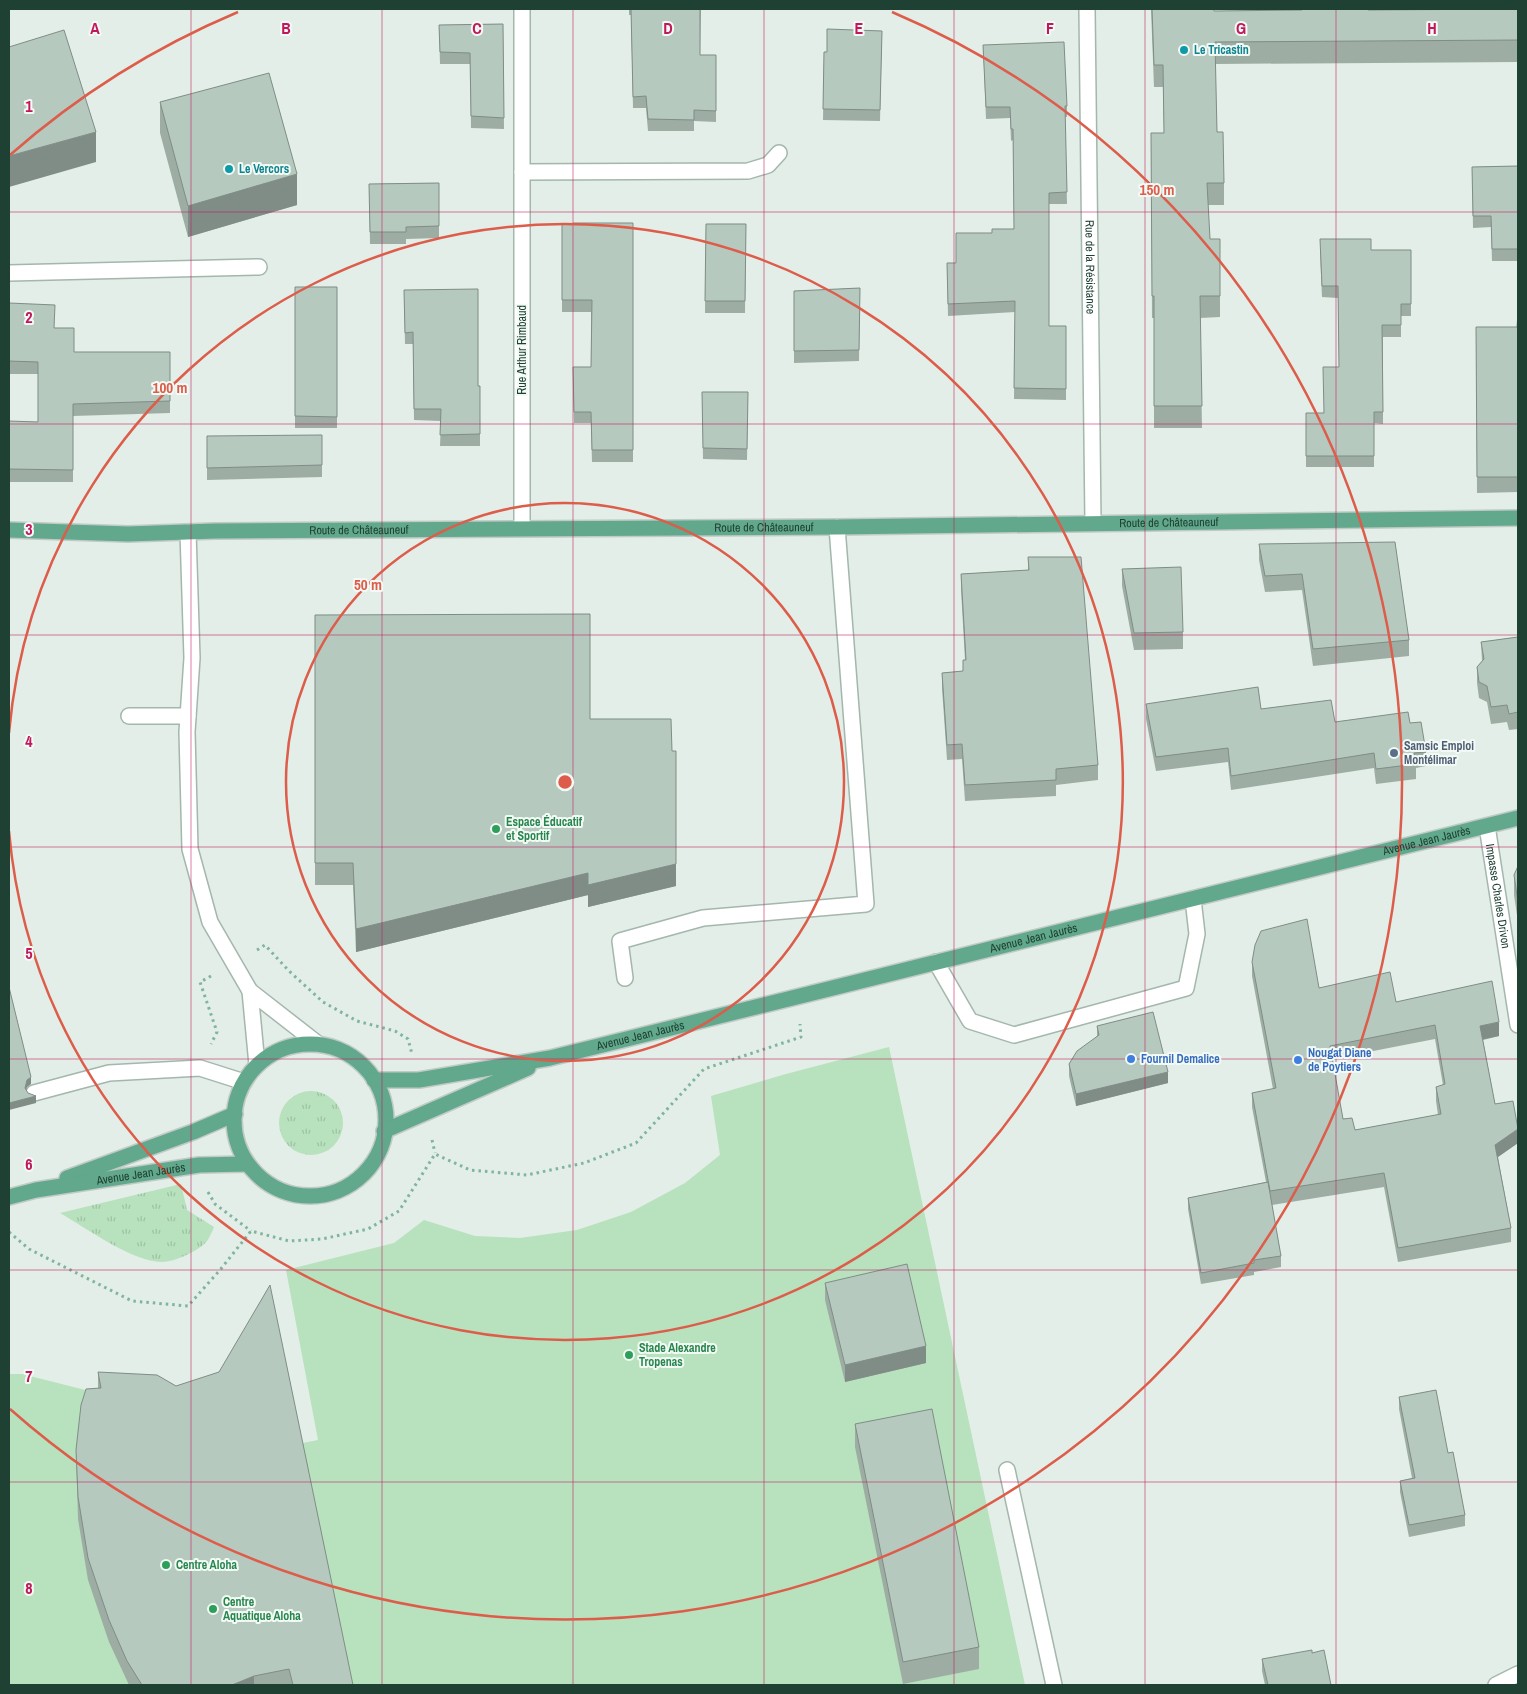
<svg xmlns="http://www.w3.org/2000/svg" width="1527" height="1694" font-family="'Archivo Narrow',sans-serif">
<defs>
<pattern id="grass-tufts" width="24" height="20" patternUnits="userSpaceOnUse" patternTransform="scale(1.25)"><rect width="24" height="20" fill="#b8e1bd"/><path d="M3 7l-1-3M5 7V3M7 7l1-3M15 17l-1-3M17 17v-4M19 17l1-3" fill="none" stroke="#9ec2a3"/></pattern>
</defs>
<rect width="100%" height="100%" fill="#e2eee7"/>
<path fill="url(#grass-tufts)" d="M279 1123a32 32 0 1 1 64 0a32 32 0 1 1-64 0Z
M181 1184 187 1210 214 1227C212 1231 210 1237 207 1241 199 1251 174 1262 162 1262 133 1262 86 1228 60 1213Z"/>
<path fill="#b8e1bd" d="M889 1047 1025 1685H9V1374H22L298 1444 318 1440 286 1270 394 1243 424 1220 475 1236 520 1238 577 1230 631 1212 685 1183 720 1155 711 1096 786 1074Z"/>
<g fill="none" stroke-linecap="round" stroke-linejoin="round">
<defs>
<g id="minor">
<path d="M522 9V528"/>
<path id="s1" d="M1087 9 1093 523"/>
<path d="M522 172 748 171 768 165 779 153"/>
<path d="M9 273 259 267"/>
<path d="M188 532 192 658 187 732 190 849 210 922 250 991 318 1044"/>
<path d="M129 716H188"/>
<path id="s2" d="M1487 826 1518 1025"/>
<path d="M936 962 970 1021 1014 1035 1186 988 1197 934 1193 899"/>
<path d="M625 978 620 941 703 918 866 904 837 527"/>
<path d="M250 991 257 1065"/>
<path d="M34 1093 109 1073 200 1068 244 1082"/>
<path d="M1007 1470 1054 1685"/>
<path d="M1496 1685 1518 1674"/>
</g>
<g id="major">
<path id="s3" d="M9 530 128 534 215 531 837 527 1518 518"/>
<circle cx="310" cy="1120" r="76"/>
<path id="s4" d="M374 1080H419L550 1058 1518 818"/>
<path d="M384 1131 528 1068"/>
<path d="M67 1178 193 1132 235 1114"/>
<path id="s5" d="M9 1197 36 1190 199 1165 247 1164"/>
</g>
</defs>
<use href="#minor" stroke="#a4b7ad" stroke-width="18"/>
<use href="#major" stroke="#c0cac6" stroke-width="18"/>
<path stroke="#7eb59c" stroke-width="3" stroke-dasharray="2.5 4" stroke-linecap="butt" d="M257 950 265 945 289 971 323 1002 357 1021 395 1031 408 1039 412 1054
M211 976 200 982 217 1032 211 1044
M432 1140 435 1153
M208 1192 215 1204 251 1231
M9 1232 29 1249 132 1301 188 1306 220 1270 251 1231 289 1241 322 1239 368 1229 399 1211 435 1154 470 1170 527 1175 584 1163 636 1143 704 1069 801 1037 800 1024"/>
<use href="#minor" stroke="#fff" stroke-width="15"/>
<use href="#major" stroke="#61a88c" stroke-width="15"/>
</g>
<path fill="#9dada4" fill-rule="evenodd" d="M629 9H701L700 55H716V122L694 121V131H648L646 108H633L631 15H629Z
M1151 9H1214V11L1518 9V62L1215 64 1217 132 1224 183V205H1208L1210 239H1220V317L1200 318 1202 428H1154V318H1152L1151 133H1164L1163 87H1154Z
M503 24 504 129 471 128 470 64H440L439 25Z
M882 31 880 121 823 120 824 52H827Z
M983 45 1067 106V117H1065L1067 204H1049V326H1066V400L1014 399 1015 312 948 316 947 263H956L992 233 1014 229 1013 140 1011 141 1010 118 986 119Z
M160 102 297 205 188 237 160 133Z
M1518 166V261H1492L1491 227 1473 228 1472 167Z
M439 183V238L406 239V244H370L369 184Z
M633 223V462H592L591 423H574L573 378 591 367V312H562V224Z
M706 224H746L745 313H705Z
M1371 250H1411V316H1401V337H1383V424L1374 423V467H1306V413H1324L1339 367 1338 298 1322 297 1320 251Z
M295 287H337V428H295Z
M860 288 859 361 794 363V291Z
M404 290 478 386H480V446H440L441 421 414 420 413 344H405Z
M9 303 55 328 74 352H170V413L73 416V482H9V421L38 422V374H9Z
M1518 313V492L1477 493 1476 327H1517Z
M702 392H748L747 460 703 459Z
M322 435V477L207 480V468Z
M1259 544 1409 640V656L1313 666 1302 590 1265 592 1259 560Z
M1028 557 1098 765V780L1056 785V796L965 801 962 759 947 760 942 688V673L963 671 965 660 961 589V574L1028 570Z
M1122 569 1183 632V649L1134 650 1122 586Z
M315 615 590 719 672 751H676V886L588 907V895L356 952 353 885H315Z
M1518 637V729L1509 730 1507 722 1491 724 1487 702 1479 698 1477 683V667L1482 661 1481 642Z
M1146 704 1261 709 1335 722 1410 723 1426 752V766L1416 768V779L1376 784 1374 768 1231 790 1228 762 1156 771 1146 719Z
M1518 866V922L1514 895V875Z
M1252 962 1319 988 1396 1002 1499 1036 1483 1040 1495 1104 1518 1143 1498 1157 1511 1228V1242L1398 1262 1384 1187 1272 1205 1281 1256V1267L1254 1272V1275L1201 1284 1188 1209V1198L1266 1182 1252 1107V1093L1273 1089 1252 976ZM1435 1039 1443 1085 1436 1087V1101L1438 1115 1355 1130 1343 1119 1332 1059Z
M1097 1026 1168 1083 1076 1106 1069 1076V1064L1097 1036Z
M825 1283 926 1363 845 1382 825 1300Z
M98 1372 353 1685H129L109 1642 88 1580 78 1519 76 1450 98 1388Z
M1399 1397 1448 1453 1465 1515V1526L1409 1537 1400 1492V1481L1412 1478 1399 1409Z
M855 1424 979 1647V1669L903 1684 855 1447Z
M1312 1653 1331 1685H1265L1262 1671V1659Z"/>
<path fill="#7f8d86" d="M96 132V162L9 187V156Z
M297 174V205L188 237V206Z
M676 864V886L588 907V885Z
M588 873V895L356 952V929Z
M1499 1022V1036L1480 1040V1026Z
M1168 1072V1083L1076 1106V1094Z
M31 1077V1084L27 1087 25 1095V1088L27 1080Z
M36 1096V1103L9 1110V1103Z
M1518 1129V1143L1495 1159V1145Z
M926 1346V1363L845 1382V1365Z
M254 1676V1685H232Z"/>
<path fill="#b6c9bf" stroke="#7f8d86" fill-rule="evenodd" d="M631 9H700V55H716V111L694 110V120L648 119 646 96 633 97Z
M1152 9H1214V11L1302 10V9H1368V10L1518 9V40L1215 42 1217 132H1223L1224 183H1207L1210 239H1220V296H1200L1202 406H1154V296H1152L1151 133H1164L1163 65H1154Z
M503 24 504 118 471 116 470 53 440 52 439 25Z
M827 29 882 31 880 110 823 109 824 52H827Z
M64 30 96 132 9 156V47Z
M1064 42 1067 106H1065L1067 192 1049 193V326H1066V389L1014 388 1015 301 948 304 947 263H956V233H992V229H1014L1013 129H1011L1010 107H986L983 45Z
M269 73 297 174 188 206 160 102Z
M1518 166V249H1492L1491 216H1473L1472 167Z
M439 183V226L406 227V232H370L369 184Z
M573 223H633V450H592L591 412H574L573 367H591L592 300H562V224H573Z
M706 224H746L745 301H705Z
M1320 239H1371V250H1411V304H1401V325H1382L1383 412H1374V456H1306V413H1324L1323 367H1339L1338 286H1322Z
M295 287H337V417L295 416Z
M860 288 859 350 794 351V291Z
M478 289V386H480V434L440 435 441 409H414L413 332 405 333 404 290Z
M9 303 55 305 54 328H74V352H170V401L73 404V470L9 469V421L38 422V362L9 361Z
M1518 313V477H1477L1476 327H1517Z
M702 392H748L747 449 703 448Z
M322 435V465L207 468V436Z
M1395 542 1409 640 1313 649 1302 574 1265 576 1259 544Z
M1028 557H1081L1098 765 1056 769V780L965 785 962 744 947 745 942 673 963 671V660H966L961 574 1029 570Z
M1181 567 1183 632 1134 633 1122 569Z
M590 614V719H671L672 751H676V864L588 885V873L356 929 353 863H315V615Z
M1518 637V712L1509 714 1507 705 1491 707 1487 686 1479 682 1477 667 1484 659 1481 642Z
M1258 687 1261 709 1331 700 1335 722 1408 712 1410 723 1421 722 1426 752 1414 753 1416 764 1376 769 1374 753 1231 776 1228 748 1156 757 1146 704Z
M1518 866V902L1514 875Z
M1307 919 1319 988 1390 972 1396 1002 1492 981 1499 1022 1480 1026 1495 1104 1513 1101 1518 1129 1495 1145 1511 1228 1398 1248 1384 1173 1270 1191 1252 1093 1276 1088 1252 962 1255 945 1261 931ZM1435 1025 1445 1084 1436 1087 1441 1114 1355 1130 1352 1118 1343 1119 1330 1046Z
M9 987 31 1077 27 1080 25 1088 28 1093 36 1096 9 1103Z
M1153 1012 1168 1072 1076 1094 1069 1064 1077 1051 1099 1035 1097 1026Z
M1268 1182 1281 1256 1254 1260V1263L1201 1273 1188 1198Z
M907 1264 926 1346 845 1365 825 1283Z
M270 1285 353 1685H293L289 1669 254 1676 232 1685H142L127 1661 109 1620 88 1558 78 1497 76 1450 81 1405 86 1389 101 1388 98 1372 157 1375 176 1386 219 1372Z
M1436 1390 1448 1453 1453 1452 1465 1515 1409 1525 1400 1481 1415 1478 1399 1397Z
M932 1409 979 1647 903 1662 855 1424Z
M1312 1650V1653L1324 1650 1331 1685H1268L1262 1659Z"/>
<path fill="none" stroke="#c2185b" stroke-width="1" stroke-opacity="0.55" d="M191 9V1685M382 9V1685M573 9V1685M764 9V1685M954 9V1685M1145 9V1685M1336 9V1685M9 212H1518M9 424H1518M9 635H1518M9 847H1518M9 1059H1518M9 1270H1518M9 1482H1518"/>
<g fill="none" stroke="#dd5c4a" stroke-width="2.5">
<circle cx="565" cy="782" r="279"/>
<path d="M9 733A558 558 0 1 1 9 831"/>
<path d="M10 155A837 837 0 0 1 238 12M892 12A837 837 0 1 1 10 1409"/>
</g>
<g fill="#0f9aa8" stroke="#f3faf5" stroke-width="2">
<circle cx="1184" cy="50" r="5"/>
<circle cx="229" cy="169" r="5"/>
</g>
<circle fill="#5c6f8a" stroke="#f3faf5" stroke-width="2" cx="1394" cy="753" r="5"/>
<g fill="#2e9e5b" stroke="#f3faf5" stroke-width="2">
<circle cx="496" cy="829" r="5"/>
<circle cx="629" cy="1355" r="5"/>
<circle cx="166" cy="1565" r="5"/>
<circle cx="213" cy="1609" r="5"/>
</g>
<g fill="#3f7fe0" stroke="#f3faf5" stroke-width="2">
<circle cx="1131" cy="1059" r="5"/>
<circle cx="1298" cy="1060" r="5"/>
</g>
<g text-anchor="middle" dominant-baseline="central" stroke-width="4" stroke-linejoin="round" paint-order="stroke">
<g font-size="12" font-weight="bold" fill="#0d838f" stroke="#f3faf5" text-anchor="start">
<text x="1194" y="50">Le Tricastin</text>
<text x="239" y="169">Le Vercors</text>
</g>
<g font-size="12" fill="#1f4133" stroke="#f3faf5">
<text stroke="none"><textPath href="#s1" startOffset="258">Rue de la Résistance</textPath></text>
<text transform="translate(522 350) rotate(-90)">Rue Arthur Rimbaud</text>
<text stroke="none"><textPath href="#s3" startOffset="1160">Route de Châteauneuf</textPath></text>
<text stroke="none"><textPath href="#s3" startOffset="755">Route de Châteauneuf</textPath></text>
<text stroke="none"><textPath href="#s3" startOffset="350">Route de Châteauneuf</textPath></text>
<text stroke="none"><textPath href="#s4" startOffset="1081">Avenue Jean Jaurès</textPath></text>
<text stroke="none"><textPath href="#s2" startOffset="71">Impasse Charles Drivon</textPath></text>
<text stroke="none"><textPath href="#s4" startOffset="676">Avenue Jean Jaurès</textPath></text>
<text stroke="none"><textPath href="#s4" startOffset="271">Avenue Jean Jaurès</textPath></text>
<text stroke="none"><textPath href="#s5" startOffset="134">Avenue Jean Jaurès</textPath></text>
</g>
<g font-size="12" font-weight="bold" fill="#4e5e75" stroke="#f3faf5" text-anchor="start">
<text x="1404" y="746">Samsic Emploi<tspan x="1404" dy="14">Montélimar</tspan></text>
</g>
<g font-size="12" font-weight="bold" fill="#27864d" stroke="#f3faf5" text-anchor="start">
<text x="506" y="822">Espace Éducatif<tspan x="506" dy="14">et Sportif</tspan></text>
<text x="639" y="1348">Stade Alexandre<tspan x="639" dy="14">Tropenas</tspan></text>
<text x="176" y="1565">Centre Aloha</text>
<text x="223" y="1602">Centre<tspan x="223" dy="14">Aquatique Aloha</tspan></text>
</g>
<g font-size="12" font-weight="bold" fill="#366cbe" stroke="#f3faf5" text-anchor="start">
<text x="1308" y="1053">Nougat Diane<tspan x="1308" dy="14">de Poytiers</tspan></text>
<text x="1141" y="1059">Fournil Demalice</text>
</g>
</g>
<g font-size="16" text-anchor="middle" font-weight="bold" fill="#c2185b" stroke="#f3faf5" stroke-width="4" stroke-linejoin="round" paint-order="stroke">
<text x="95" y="34">A</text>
<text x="286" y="34">B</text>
<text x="477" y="34">C</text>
<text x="668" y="34">D</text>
<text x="859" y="34">E</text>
<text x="1050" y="34">F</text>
<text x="1241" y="34">G</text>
<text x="1432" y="34">H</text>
<text x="29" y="112">1</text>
<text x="29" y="323">2</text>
<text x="29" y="535">3</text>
<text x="29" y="747">4</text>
<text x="29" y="959">5</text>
<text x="29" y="1170">6</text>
<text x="29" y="1382">7</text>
<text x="29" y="1594">8</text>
</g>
<circle cx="565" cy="782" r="8" fill="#dd5c4a" stroke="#f3faf5" stroke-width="2.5"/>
<g font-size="15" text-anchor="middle" font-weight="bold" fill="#dd5c4a" stroke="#f3faf5" stroke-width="4" stroke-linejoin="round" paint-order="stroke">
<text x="1157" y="195">150 m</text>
<text x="170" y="393">100 m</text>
<text x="368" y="590">50 m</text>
</g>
<rect width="1527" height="1694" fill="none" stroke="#1f4133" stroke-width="20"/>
</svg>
